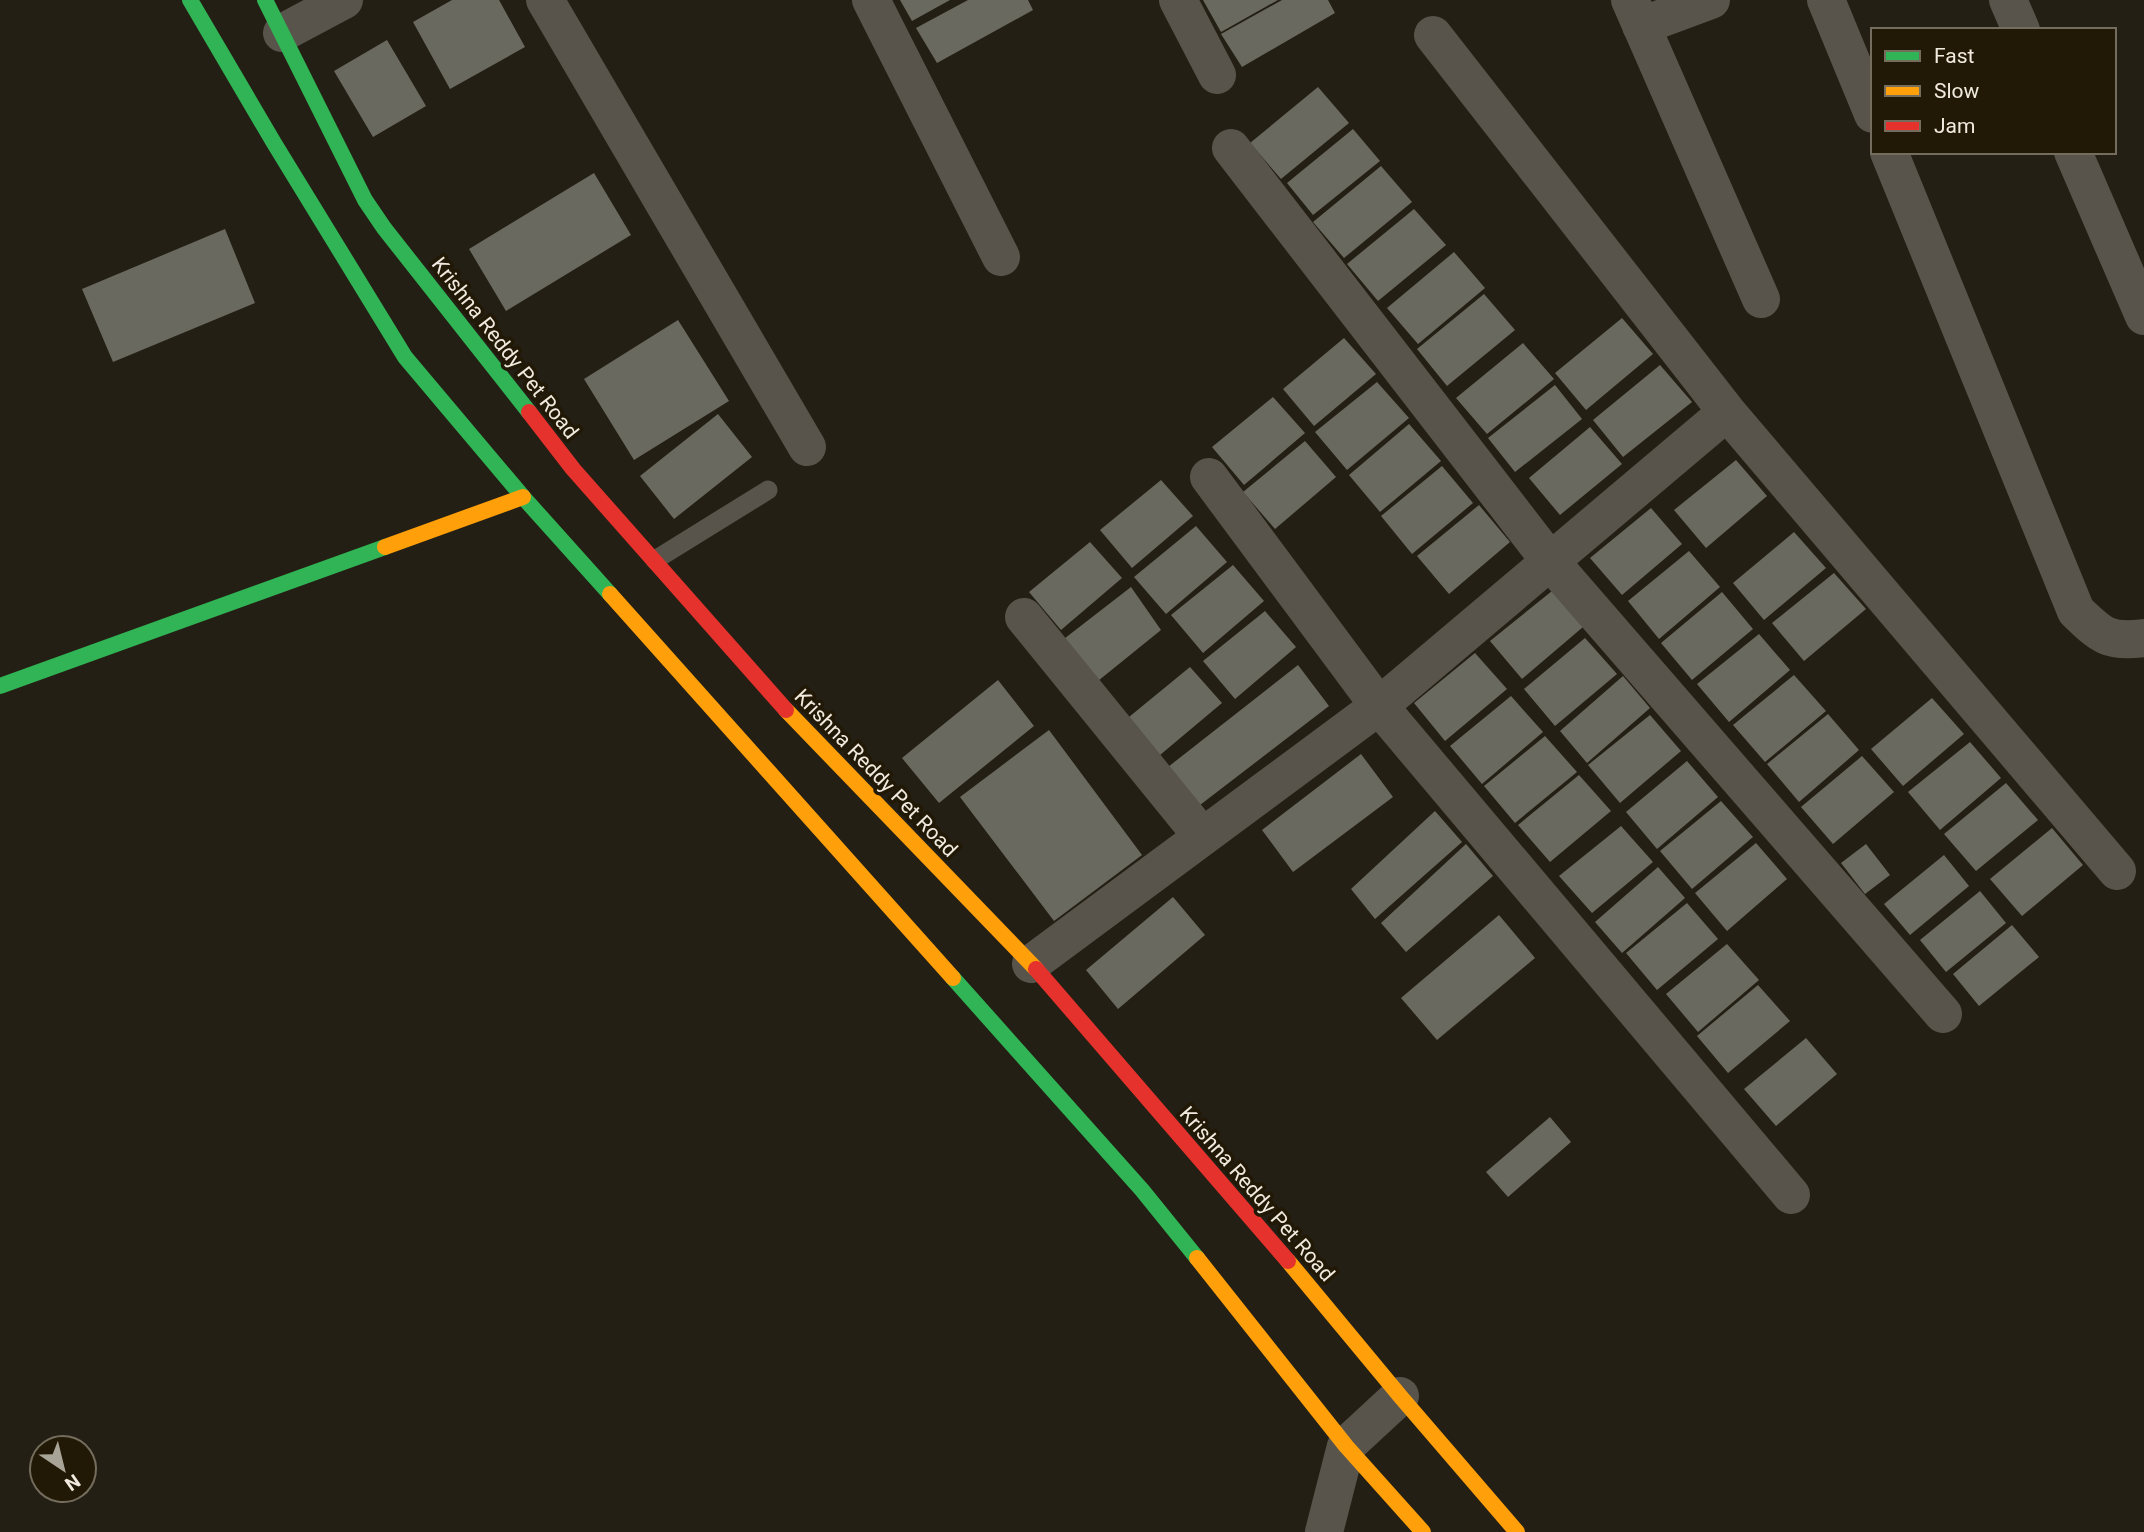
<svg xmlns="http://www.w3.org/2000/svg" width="2144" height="1532" font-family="Roboto,sans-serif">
<rect width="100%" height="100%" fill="#241f14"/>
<path fill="#6a6960" d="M452 0H499L525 47 450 89 413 22Z
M900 0H950L912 21Z
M968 0H1028L1033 10 937 63 916 28Z
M1203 0H1278L1221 32Z
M1282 0H1328L1335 13 1242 67 1221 34Z
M387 40 426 106 373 137 334 71Z
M1318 87 1349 123 1281 179 1250 143Z
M1353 129 1380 161 1313 215 1287 183Z
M1381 166 1412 202 1344 258 1313 222Z
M594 173 631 235 506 311 469 249Z
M1414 209 1446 245 1378 301 1347 264Z
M225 229 255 303 113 362 82 289Z
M1454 252 1485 288 1418 344 1387 308Z
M1484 294 1515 330 1447 386 1417 349Z
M1622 318 1653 354 1586 410 1555 373Z
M678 320 729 401 634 460 584 379Z
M1344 338 1376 374 1314 426 1283 389Z
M1523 343 1554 379 1487 434 1456 398Z
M1660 365 1692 402 1623 457 1593 420Z
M1377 382 1409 418 1347 470 1315 432Z
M1555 385 1582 419 1515 472 1488 438Z
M1273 397 1305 433 1244 485 1212 447Z
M718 414 752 457 674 519 640 476Z
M1409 424 1441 461 1380 512 1349 475Z
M1590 427 1622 464 1560 515 1529 478Z
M1305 441 1336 477 1275 529 1243 492Z
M1736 460 1767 496 1706 548 1674 510Z
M1442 466 1473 503 1412 554 1381 516Z
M1161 480 1193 516 1132 568 1100 530Z
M1479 505 1510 542 1449 594 1417 556Z
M1651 508 1682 544 1622 595 1590 558Z
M1196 526 1227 562 1166 614 1134 577Z
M1794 532 1826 568 1764 620 1733 583Z
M1090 542 1122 578 1061 630 1029 592Z
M1689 551 1720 587 1659 639 1628 601Z
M1233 565 1264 601 1203 653 1171 615Z
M1834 573 1866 609 1804 661 1772 623Z
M1131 587 1161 630 1093 685 1060 642Z
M1552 591 1583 627 1522 679 1490 641Z
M1722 592 1753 629 1692 680 1661 643Z
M1265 611 1296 647 1235 699 1203 661Z
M1759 634 1790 670 1729 722 1697 684Z
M1585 638 1617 674 1555 726 1524 689Z
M1475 653 1507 689 1445 741 1414 703Z
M1298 665 1329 706 1187 815 1168 767Z
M1190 667 1222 703 1160 755 1129 717Z
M1794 675 1826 711 1765 762 1733 725Z
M1623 676 1650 708 1587 763 1560 731Z
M998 680 1034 726 939 803 902 758Z
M1511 696 1543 732 1482 784 1450 746Z
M1932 698 1964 734 1903 786 1871 749Z
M1828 714 1859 750 1799 802 1767 764Z
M1650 715 1681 751 1620 803 1588 765Z
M1049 730 1142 855 1054 921 960 797Z
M1545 736 1577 772 1515 823 1484 786Z
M1970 742 2001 778 1940 830 1908 792Z
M1361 754 1393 797 1293 872 1262 830Z
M1862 756 1894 792 1833 844 1801 807Z
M1687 761 1718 797 1657 849 1626 812Z
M1579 775 1611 811 1550 862 1518 825Z
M2006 783 2038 820 1976 871 1944 834Z
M1721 801 1753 837 1692 889 1660 851Z
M1435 811 1462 842 1375 919 1351 889Z
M1621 826 1653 862 1592 913 1559 876Z
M2052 828 2083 865 2022 916 1990 879Z
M1756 843 1787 879 1727 931 1695 893Z
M1466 844 1493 876 1406 952 1381 923Z
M1866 844 1890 875 1865 894 1841 863Z
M1944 855 1969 886 1910 935 1884 904Z
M1658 867 1685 898 1622 953 1595 922Z
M1980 891 2006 923 1946 972 1920 940Z
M1173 897 1205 935 1118 1009 1086 970Z
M1687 903 1718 939 1657 990 1626 953Z
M1499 915 1535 958 1437 1040 1401 998Z
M2012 925 2039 957 1979 1006 1953 974Z
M1727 944 1759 980 1698 1032 1666 994Z
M1758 985 1790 1021 1728 1073 1697 1036Z
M1806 1038 1837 1074 1776 1126 1744 1089Z
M1550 1117 1571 1142 1508 1197 1486 1172Z"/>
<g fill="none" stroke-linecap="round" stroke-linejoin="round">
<path stroke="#58544b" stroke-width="19" d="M655 560 768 490"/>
<path stroke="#58544b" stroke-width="38" d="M545 0 807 447
M871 0 1001 257
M1178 0 1217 75
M1630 0 1761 299
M1826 0 1873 114
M2008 0 2021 30
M1641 26 1711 0
M282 33 344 0
M1433 35 1727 412 2117 871
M1231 148 1550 561 1943 1014
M1889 152 2076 611C2101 635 2108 643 2144 638
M2073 152 2144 316
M1209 477 1379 706 1791 1195
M1024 617 1202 836
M1031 964 1379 706 1727 412
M1324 1532 1346 1446 1400 1396"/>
<path stroke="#30b455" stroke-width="16" d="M190 0 274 143 405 357 523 497 610 594
M265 0 365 200 384 228 529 412
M0 686 385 547
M953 978 1142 1190 1197 1258"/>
<path stroke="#ff9f0a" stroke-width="16" d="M385 547 523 497
M610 594 953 978
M786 710 1036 969
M1197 1258 1346 1446 1423 1532
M1288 1261 1400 1396 1517 1532"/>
<path stroke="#e5322d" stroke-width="16" d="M529 412 573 469 786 710
M1036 969 1288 1261"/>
</g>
<g text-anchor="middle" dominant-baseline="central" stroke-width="7" stroke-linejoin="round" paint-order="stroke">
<g font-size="21" fill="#f1ebdf" stroke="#211805">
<text transform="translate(505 348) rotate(52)">Krishna Reddy Pet Road</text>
<text transform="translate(876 773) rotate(46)">Krishna Reddy Pet Road</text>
<text transform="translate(1257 1194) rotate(49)">Krishna Reddy Pet Road</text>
</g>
</g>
<rect x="1871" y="28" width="245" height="126" fill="#211805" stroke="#746c5c" stroke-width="2"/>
<rect x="1885" y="51" width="35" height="10" fill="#30b455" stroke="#746c5c" stroke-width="2"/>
<text x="1934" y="63" font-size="21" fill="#f1ebdf">Fast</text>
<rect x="1885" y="86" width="35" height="10" fill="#ff9f0a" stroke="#746c5c" stroke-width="2"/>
<text x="1934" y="98" font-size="21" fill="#f1ebdf">Slow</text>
<rect x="1885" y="121" width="35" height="10" fill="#e5322d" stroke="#746c5c" stroke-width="2"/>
<text x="1934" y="133" font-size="21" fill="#f1ebdf">Jam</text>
<g transform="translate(63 1469) rotate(145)"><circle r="33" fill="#211805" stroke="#746c5c" stroke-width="2"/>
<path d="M0-5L12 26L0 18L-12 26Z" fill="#a9a498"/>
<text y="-10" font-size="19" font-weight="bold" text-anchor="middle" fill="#f1ebdf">N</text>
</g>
</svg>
